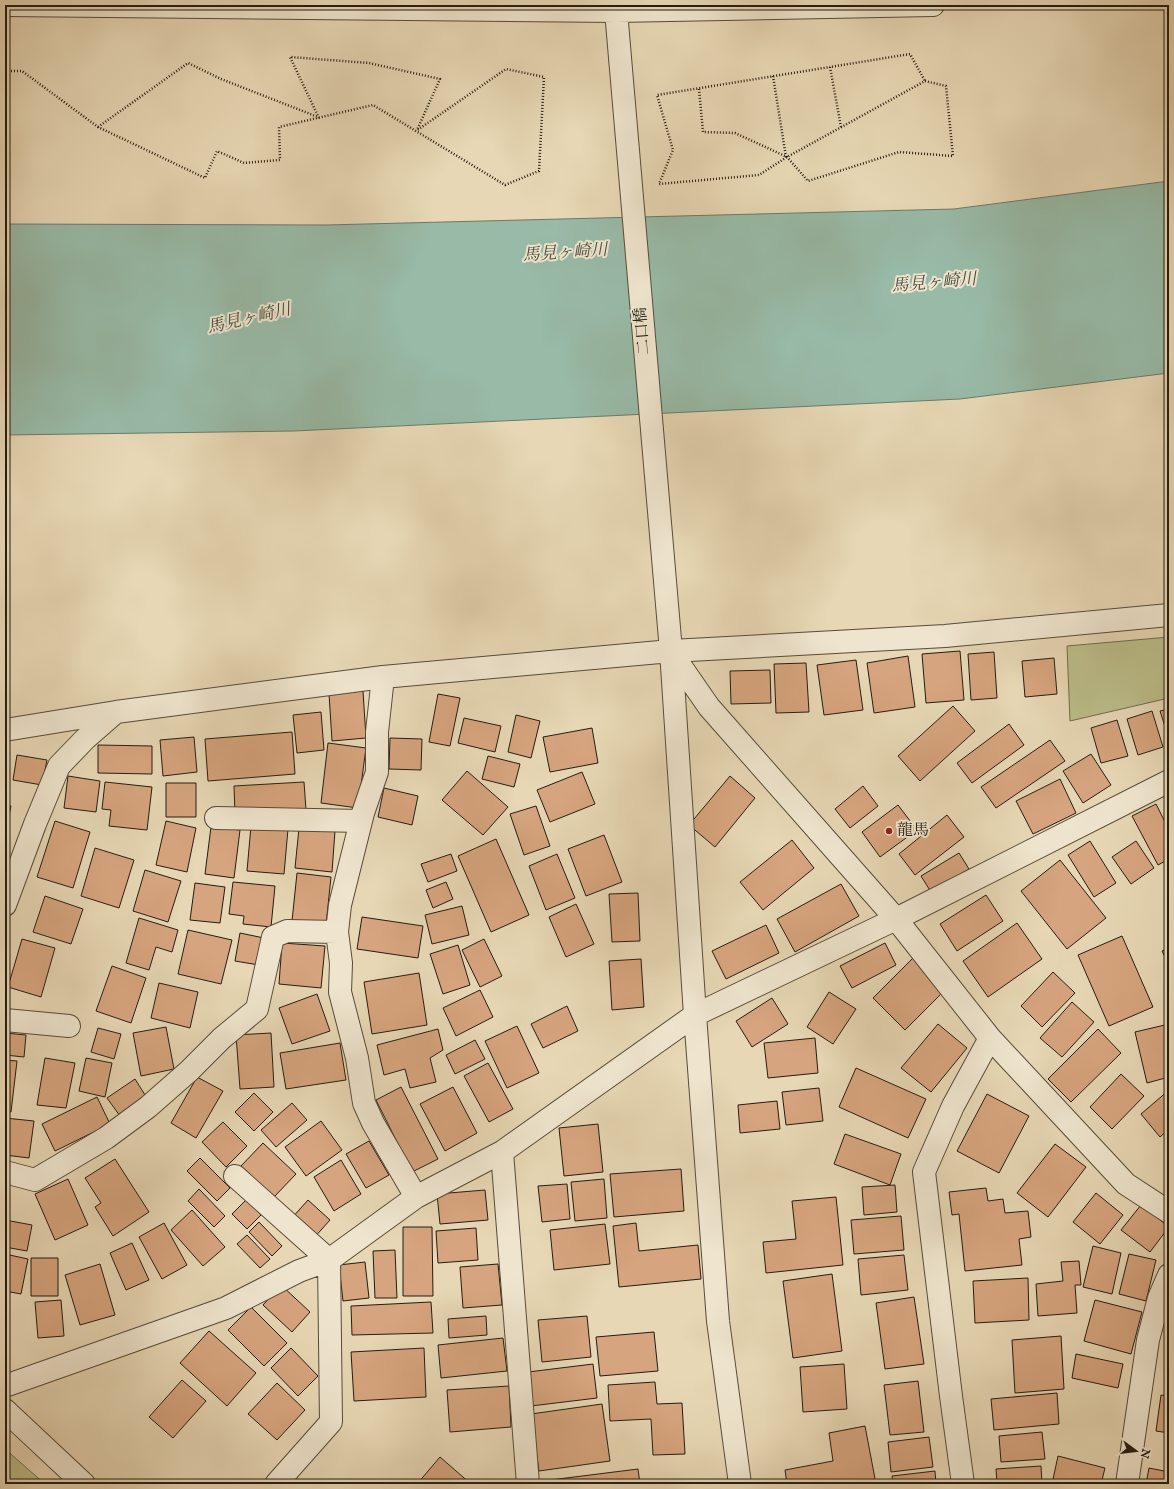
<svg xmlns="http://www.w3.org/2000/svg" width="1174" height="1489" font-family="'IM FELL English','Noto Serif JP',serif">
<rect width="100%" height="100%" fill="#e7d7b4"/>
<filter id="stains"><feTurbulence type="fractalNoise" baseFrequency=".005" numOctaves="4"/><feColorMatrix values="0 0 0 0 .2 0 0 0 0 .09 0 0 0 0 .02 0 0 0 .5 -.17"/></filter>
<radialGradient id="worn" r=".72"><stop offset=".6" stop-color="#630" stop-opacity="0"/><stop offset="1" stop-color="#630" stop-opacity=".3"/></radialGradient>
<path fill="#bbbd89" stroke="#706c4d" d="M1169 637V698L1070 721 1067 646Z
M5 1449 45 1484H5Z"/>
<path fill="#98baa7" stroke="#6a7b6b" d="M1169 181V373L960 399 294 431 5 435V224L326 225 954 209Z"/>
<path fill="#d6a47e" stroke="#251c11" d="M960 651 964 700 926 703 922 654Z
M994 652 997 698 971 700 968 654Z
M908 656 915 707 874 713 867 663Z
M1054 658 1057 694 1025 697 1022 661Z
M856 660 863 710 824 715 817 665Z
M806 663 809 712 776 713 774 664Z
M770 670 771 703 731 704 730 671Z
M363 691 366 738 332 741 329 694Z
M438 694 460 698 450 746 429 742Z
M953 706 975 731 920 781 898 756Z
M1169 709V739L1160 711Z
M1152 711 1163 747 1138 755 1127 719Z
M321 712 324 750 297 753 293 715Z
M516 715 540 721 531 758 508 752Z
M464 718 501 726 495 752 458 743Z
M1117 720 1128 756 1101 763 1091 728Z
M1009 724 1024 745 972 783 957 763Z
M592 728 598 763 550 772 543 737Z
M292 732 295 774 208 781 205 739Z
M194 737 197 772 163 776 160 740Z
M390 738 422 739 421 770 389 769Z
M1050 740 1065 761 996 808 981 787Z
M328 743 366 748 358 808 321 803Z
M98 745 152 746V774L98 773Z
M1091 754 1111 785 1083 803 1063 771Z
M17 755 47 760 42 785 13 780Z
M488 756 520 764 514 787 482 779Z
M467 771 508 807 483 835 442 800Z
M582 772 595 804 550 822 537 790Z
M68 776 100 781 96 812 64 808Z
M730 776 755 798 715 847 689 825Z
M1060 779 1076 813 1033 834 1016 801Z
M105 782 152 787 147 830 109 826 111 810 102 809Z
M304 782 306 810 235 813 234 786Z
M166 783H196V817H166Z
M863 786 878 806 850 828 835 809Z
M384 788 418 796 412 825 378 817Z
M1156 804 1169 830V859L1158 865 1132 816Z
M5 805 11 806 5 835Z
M898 805 917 830 880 857 862 832Z
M536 806 550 846 524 855 510 814Z
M947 815 964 837 915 875 899 854Z
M55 821 90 832 73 888 37 877Z
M166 821 196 828 187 872 156 865Z
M251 826 288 829 284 874 247 871Z
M211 827 240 830 234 878 205 874Z
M299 828 335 831 332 872 295 868Z
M604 835 622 882 586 896 568 849Z
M496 839 529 915 491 932 458 856Z
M792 840 814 868 763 910 740 882Z
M1090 841 1116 883 1094 897 1068 855Z
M1136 841 1154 868 1131 884 1112 857Z
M95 848 134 860 119 908 81 896Z
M959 853 969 869 931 892 921 876Z
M451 854 457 871 428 882 421 864Z
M557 854 575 898 546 910 529 866Z
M1060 860 1106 918 1067 949 1021 891Z
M145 870 181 881 168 922 133 911Z
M297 873 331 877 326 925 292 921Z
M233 882 275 886 271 927 243 924 244 916 229 914Z
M446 882 453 899 433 908 426 890Z
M195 883 225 887 220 923 190 920Z
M841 884 859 916 795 952 777 919Z
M638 893 640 941 612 942 609 894Z
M986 895 1003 921 957 951 940 924Z
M45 896 83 909 71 944 33 932Z
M576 904 594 944 566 957 549 917Z
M462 906 469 935 432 944 425 915Z
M362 917 423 926 418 958 357 949Z
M139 918 178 930 172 952 156 947 149 970 126 963Z
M1017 923 1042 959 988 997 963 961Z
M766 925 779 953 726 979 712 951Z
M188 930 232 940 221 984 178 974Z
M240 933 264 938 259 965 235 961Z
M1122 936 1153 1007 1109 1026 1078 955Z
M22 939 55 948 41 997 8 987Z
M484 939 502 976 480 987 462 950Z
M282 943 325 946 321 988 279 984Z
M885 943 896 965 852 988 840 966Z
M458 945 470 985 443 994 430 954Z
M1169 948V965L1162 951Z
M913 958 945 990 905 1030 873 998Z
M641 959 644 1007 612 1010 609 961Z
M112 966 146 978 131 1023 96 1011Z
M1053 972 1075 993 1042 1027 1021 1006Z
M419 973 427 1025 372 1034 364 982Z
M159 983 198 992 190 1028 151 1018Z
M480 990 493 1017 456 1036 443 1008Z
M829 992 856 1009 833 1044 807 1027Z
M317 994 330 1031 292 1044 279 1008Z
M772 998 788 1024 752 1047 736 1021Z
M1072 1002 1094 1022 1062 1057 1040 1038Z
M567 1006 578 1031 543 1048 531 1024Z
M938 1024 967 1048 931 1092 901 1068Z
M1169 1024V1077L1147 1083 1135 1032Z
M517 1026 539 1073 507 1088 485 1041Z
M166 1027 174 1069 141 1076 133 1033Z
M98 1028 121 1034 114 1059 91 1052Z
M438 1029 443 1050 430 1058 436 1082 410 1088 405 1069 384 1075 377 1045Z
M1098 1029 1121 1053 1071 1102 1048 1079Z
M5 1033 26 1035 24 1057 5 1055Z
M271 1033 274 1087 240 1089 236 1035Z
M815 1038 818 1073 768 1078 764 1043Z
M475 1040 485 1059 455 1074 446 1055Z
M340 1043 346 1080 286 1089 280 1053Z
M45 1058 75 1063 66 1108 37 1105Z
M86 1058 112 1063 105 1097 79 1091Z
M5 1060 17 1061 11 1112 5 1111Z
M488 1063 513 1109 489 1122 464 1076Z
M856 1068 926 1099 908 1138 839 1107Z
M1121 1074 1144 1096 1112 1129 1090 1107Z
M197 1077 223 1091 196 1138 171 1123Z
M135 1079 147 1098 120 1116 107 1098Z
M401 1087 438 1159 412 1172 376 1100Z
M453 1087 477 1133 445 1151 420 1104Z
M819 1088 823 1121 786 1125 782 1092Z
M1169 1090V1129L1160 1137 1141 1114Z
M254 1093 273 1112 254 1131 235 1112Z
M987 1094 1029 1116 999 1173 957 1151Z
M97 1097 110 1124 55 1151 42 1124Z
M777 1101 780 1129 740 1133 738 1105Z
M292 1103 307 1120 276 1147 261 1130Z
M5 1118 34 1121 29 1158 5 1155Z
M321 1121 342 1150 306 1176 285 1147Z
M223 1122 247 1146 226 1167 202 1142Z
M598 1124 603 1172 564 1176 559 1128Z
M845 1134 901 1154 890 1185 834 1164Z
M369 1141 389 1175 366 1188 346 1154Z
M263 1143 296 1174 274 1197 241 1166Z
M1055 1144 1086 1167 1048 1217 1017 1193Z
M200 1158 230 1188 217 1201 187 1171Z
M115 1159 149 1212 113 1236 95 1207 101 1203 85 1178Z
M341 1160 361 1194 334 1211 314 1177Z
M681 1169 684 1211 614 1217 610 1174Z
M68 1179 88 1225 55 1240 35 1194Z
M604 1179 607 1218 575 1221 571 1182Z
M567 1184 570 1219 542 1222 538 1186Z
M895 1185 897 1212 864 1215 862 1187Z
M986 1188 988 1201 1003 1199 1005 1213 1028 1211 1031 1237 1019 1239 1022 1265 965 1271 959 1214 952 1215 949 1192Z
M199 1189 225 1216 214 1227 188 1201Z
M485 1190 488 1220 440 1224 437 1194Z
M1096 1193 1123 1215 1100 1244 1073 1222Z
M836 1197 843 1265 766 1273 763 1242 796 1239 792 1201Z
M247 1199 261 1215 247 1229 232 1214Z
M308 1200 330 1220 313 1239 291 1219Z
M1141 1205 1169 1227 1150 1252 1121 1230Z
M192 1210 225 1247 203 1266 171 1230Z
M901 1216 904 1250 854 1254 851 1220Z
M5 1220 32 1225 27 1251 5 1247Z
M259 1222 282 1246 272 1256 249 1232Z
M164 1223 187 1265 162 1279 139 1237Z
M636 1223 639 1251 698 1245 701 1279 619 1287 613 1226Z
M605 1224 610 1264 554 1270 550 1230Z
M403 1227H432L433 1296H403Z
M476 1228 478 1260 438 1263 436 1231Z
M247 1235 270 1259 260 1268 237 1244Z
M132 1243 149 1280 126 1290 110 1253Z
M1093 1246 1121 1253 1112 1294 1083 1287Z
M395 1250 397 1298H375L373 1251Z
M5 1254 28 1259 21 1294 5 1291Z
M1129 1254 1156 1260 1146 1301 1119 1294Z
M904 1255 908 1290 861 1295 858 1259Z
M31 1258H58V1296H31Z
M1079 1261 1081 1285H1075L1077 1313 1038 1316 1036 1284 1063 1281 1061 1262Z
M365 1262 369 1298 343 1301 339 1265Z
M100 1264 115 1315 80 1325 65 1275Z
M498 1264 502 1305 463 1308 460 1267Z
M832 1274 842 1351 793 1358 783 1281Z
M1028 1278 1029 1320 975 1323 973 1281Z
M281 1285 310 1312 292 1332 263 1305Z
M914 1297 924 1364 885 1369 876 1303Z
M61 1300 64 1336 38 1338 35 1302Z
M1095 1300 1142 1312 1131 1354 1084 1341Z
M431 1302 433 1333 352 1335 351 1306Z
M251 1307 287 1343 264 1366 228 1330Z
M486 1316 487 1335 449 1338 448 1319Z
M587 1316 591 1357 542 1362 538 1320Z
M209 1331 256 1373 227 1406 180 1363Z
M654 1332 658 1371 600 1376 596 1337Z
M1061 1336 1064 1389 1015 1393 1012 1340Z
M503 1338 507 1371 441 1378 438 1345Z
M291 1348 318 1376 298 1396 271 1368Z
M424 1348 426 1397 354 1401 351 1352Z
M1076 1354 1123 1364 1118 1388 1072 1378Z
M593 1364 597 1398 531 1406 528 1372Z
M844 1364 847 1409 803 1412 800 1367Z
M182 1380 206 1401 173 1438 149 1417Z
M918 1381 924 1432 890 1435 884 1385Z
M655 1382 657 1404 682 1403 685 1454 653 1455 651 1419 610 1421 608 1385Z
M277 1383 305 1410 277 1440 248 1414Z
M509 1386 511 1427 450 1432 447 1390Z
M1057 1393 1059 1424 994 1430 991 1399Z
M1161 1395 1169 1396V1433L1156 1431Z
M602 1404 610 1461 539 1471 531 1414Z
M865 1426 876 1484H787L785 1470 833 1461 829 1433Z
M1042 1432 1045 1459 1001 1462 999 1436Z
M929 1437 933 1467 891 1472 888 1442Z
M1058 1456 1105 1468 1101 1484H1052Z
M440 1457 471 1484H417Z
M1041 1466 1042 1484H997L996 1469Z
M1149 1468 1169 1472V1484H1146Z
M638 1469 640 1484H542V1481Z
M935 1471 936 1484H893L892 1476Z"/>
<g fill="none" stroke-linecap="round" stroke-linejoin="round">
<defs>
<path id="minor" d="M5 5 616 11 933 5
M617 5 616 11 671 651 695 1015 718 1321 740 1484
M671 652 709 707 896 919 990 1038 1126 1184 1169 1212
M383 677 377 732V772L363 813 340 905 337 932 341 963 340 992 357 1058 364 1103 373 1123 416 1197
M5 730 116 712 383 677 671 651 945 636 1169 615
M216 818 361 821
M5 905 35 824 59 766 85 739 116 712
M5 1020 69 1026
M502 1152 528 1484
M5 1172 35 1180 106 1138 148 1107 189 1071 222 1038 257 1009 273 937 287 931 337 932
M235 1176 329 1260 331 1422 276 1484
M5 1386 226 1308 299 1271 329 1260 416 1197 502 1152 695 1015 896 919 1169 781
M5 1410 84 1484
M963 1484 951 1396 924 1172 953 1106 990 1038
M1127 1484 1148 1340 1159 1298 1169 1275"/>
</defs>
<use href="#minor" stroke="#564b3a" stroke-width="24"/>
<path stroke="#251c11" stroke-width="2.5" stroke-dasharray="1 2" stroke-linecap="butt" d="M5 71H22L98 127 205 178 217 151 244 163 280 160 279 127 373 105 505 185 539 171 544 77 506 69 416 131
M773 76 786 157
M699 89 703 132 735 133 787 157 808 181 899 152 953 156 946 86 925 81 787 157 759 175 659 184 673 150 657 95 830 67
M319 118 290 57 369 63 440 79 417 130
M98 127 188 63 221 79 318 117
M841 127 830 67 910 54 925 81"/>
<use href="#minor" stroke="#efe5ce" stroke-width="22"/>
</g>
<circle fill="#8f2418" stroke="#efe5ce" stroke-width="1.5" cx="889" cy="831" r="4"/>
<g text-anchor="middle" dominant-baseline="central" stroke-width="4" stroke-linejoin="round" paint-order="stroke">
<g font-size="16" fill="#251c11" stroke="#efe5ce">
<text transform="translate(643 331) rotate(-95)">二口橋</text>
</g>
<g font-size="16" fill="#251c11" stroke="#efe5ce" text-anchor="start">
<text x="897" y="831">龍馬</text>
</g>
<g font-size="17" font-style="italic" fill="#484b3e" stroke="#efe5ce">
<text transform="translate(565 253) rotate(-4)">馬見ヶ崎川</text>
<text transform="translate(934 283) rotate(-5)">馬見ヶ崎川</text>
<text transform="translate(249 319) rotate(-13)">馬見ヶ崎川</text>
</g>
</g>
<rect width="1174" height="1489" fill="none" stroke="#e7d7b4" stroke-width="20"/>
<rect x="6" y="6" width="1162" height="1477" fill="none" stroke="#251c11" stroke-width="2"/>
<rect x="10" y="10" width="1154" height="1469" fill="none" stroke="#251c11"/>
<g transform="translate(1136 1451) rotate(105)" stroke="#efe5ce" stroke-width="3" paint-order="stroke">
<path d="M0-3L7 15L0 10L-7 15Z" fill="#251c11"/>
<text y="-6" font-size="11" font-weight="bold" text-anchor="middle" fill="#251c11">N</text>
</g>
<rect width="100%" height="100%" filter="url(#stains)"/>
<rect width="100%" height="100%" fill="url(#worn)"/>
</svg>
